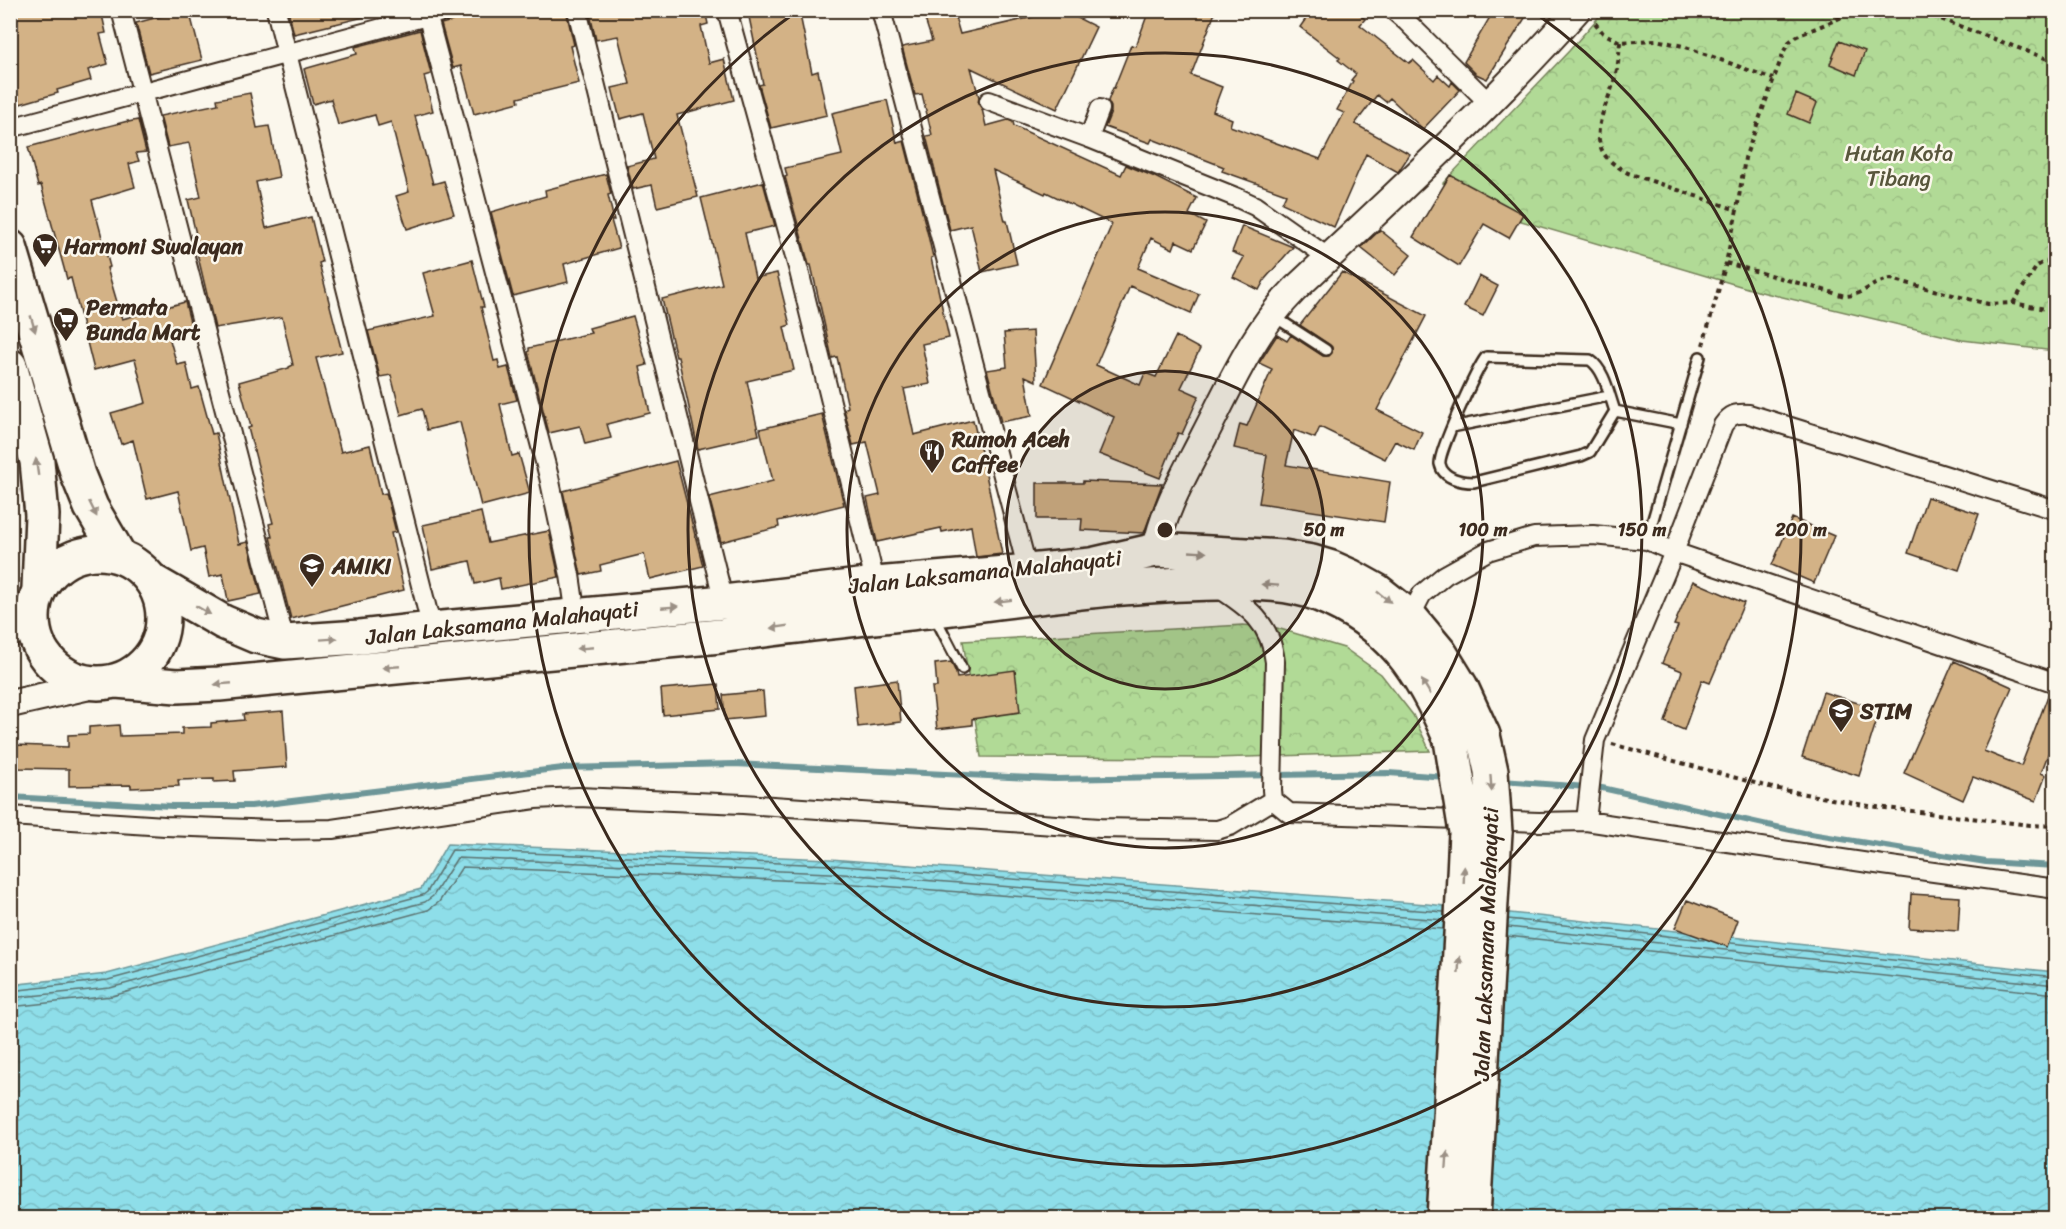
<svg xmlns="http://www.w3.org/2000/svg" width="2066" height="1229" font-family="Sriracha,sans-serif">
<defs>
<pattern id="forest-crowns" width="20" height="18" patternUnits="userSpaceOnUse" patternTransform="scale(1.5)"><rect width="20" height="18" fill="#b1da96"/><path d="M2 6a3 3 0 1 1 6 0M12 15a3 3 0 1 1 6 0" fill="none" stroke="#99bb81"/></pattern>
<pattern id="water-waves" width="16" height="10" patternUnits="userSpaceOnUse" patternTransform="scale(1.5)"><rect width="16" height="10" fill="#8edee9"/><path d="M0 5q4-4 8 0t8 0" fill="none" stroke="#7bbfc7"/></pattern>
</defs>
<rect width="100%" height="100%" fill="#fbf7ec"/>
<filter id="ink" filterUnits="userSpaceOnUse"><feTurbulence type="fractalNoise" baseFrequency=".0167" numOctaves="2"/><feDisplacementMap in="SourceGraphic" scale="12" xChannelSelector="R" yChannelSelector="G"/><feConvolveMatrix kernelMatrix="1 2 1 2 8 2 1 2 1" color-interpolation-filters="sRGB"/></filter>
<g filter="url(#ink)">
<path fill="url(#forest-crowns)" stroke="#76825a" stroke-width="1.5" d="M1604 11H2055V351L1962 340 1757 291 1484 210 1443 183 1569 51Z
M1243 625 1277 628 1344 648 1381 674 1413 715 1430 751 1214 758 981 757 963 641Z"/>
<path fill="url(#water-waves)" stroke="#6d9698" stroke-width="1.5" d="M447 844 830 859 1427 904 2055 972V1218H11L10 985 107 974 421 889Z"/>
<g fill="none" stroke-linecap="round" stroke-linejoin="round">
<path stroke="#5c726f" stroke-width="1.5" d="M1508 919 1704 940
M1508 927 2056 985
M1507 936 2056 994
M1731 943 2056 977
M10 991 108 980 423 895 427 892 452 850 830 865 1444 912
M10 998 110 988 425 902 433 896 457 858 830 873 1444 920
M10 1007 112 996 428 910 439 902 462 867 829 882 1443 929"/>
<path stroke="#6d9698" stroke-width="6" d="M1502 781 1602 788 1804 833 1986 862 2056 866
M10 797 172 806H251L563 768 734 764 1054 779 1388 773 1447 777"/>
</g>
<path fill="#d3b286" stroke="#3b2a1e" stroke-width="1.5" d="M10 10H101L106 33 100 34 108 64 88 70 91 80 57 90 58 93 20 104 10 69Z
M184 10H189L202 60 149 73 136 23Z
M288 10H363L364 17 294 34Z
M481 10H566L574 45 570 46 579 83 518 98 519 102 474 114 461 66 453 68 441 24 452 21 458 16Z
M589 10H645L646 16 669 10H705L708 24 701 26 709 63 724 59 734 100 677 115 698 197 657 207 652 185 633 189 627 166 654 159 643 113 620 119 612 88 630 84 618 36 596 40Z
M778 10H799L812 73 818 71 827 115 771 128 759 85 763 84 749 17Z
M922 10H953L960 34 1033 17 1036 10H1062L1096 27 1057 109 971 68 979 97 978 103 982 109 986 126 1008 120 1013 122 1014 126 1121 175 1126 165 1155 177 1197 198 1189 214 1206 223 1193 249 1176 241 1173 249 1151 238 1138 268 1199 294 1191 313 1130 286 1096 365 1140 385 1145 373 1156 377 1176 336 1200 349 1181 388 1199 396 1182 434 1178 433 1160 478 1099 454 1114 417 1043 384 1112 224 1046 192 1045 194 993 170 1005 221H1007L1017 264 982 272 971 225 950 230 926 136 932 135 922 94 915 95 902 47 932 41Z
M1149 10H1216L1191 75 1222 87 1213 111 1232 119 1230 126 1320 159 1344 113 1337 110 1353 81 1351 80 1356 74 1338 60 1340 58 1300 27 1312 10H1354L1365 19 1360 25 1409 63 1413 60 1434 80 1438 75 1450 86 1452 82 1460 90 1423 129 1390 98 1386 102 1377 95 1355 124 1410 154 1398 172 1366 154 1334 227 1282 203 1286 194 1222 171 1224 167 1152 139 1150 143 1105 127 1111 112V107L1108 101 1113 88H1114L1131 45 1136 46Z
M1494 10H1530L1487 79 1476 74 1464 62Z
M420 30 431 74 424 76 433 111 415 116 433 184 444 181 454 214 407 229 396 196 409 192 391 122 378 126 375 115 338 125 331 99 313 104 304 69 357 54 355 47Z
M1839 41 1865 51 1856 75 1830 64Z
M250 93 257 128 269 126 279 177 256 182 266 228 311 217 322 262 319 263 342 352 316 358 341 452 370 445 381 494 386 493 396 532 391 533 404 590 291 619 270 537H272L269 524 273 523 248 428 251 427 239 382 289 368V367L293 365 282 317 215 328 195 244 198 243 188 200 201 197 189 143 168 147 160 116 218 104 217 99Z
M1796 94 1817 103 1809 123 1788 114Z
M887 100 897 143 904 141 928 235 933 257 931 258 949 338 922 344 930 384 904 389 914 435 973 420 984 464 1002 554 976 557 971 526 942 532 941 528 877 542 867 498 880 495 867 442 853 445 844 409 848 407 837 357 832 358 811 265H809L785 177 787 176 785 168 842 155 832 113Z
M138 120 146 152 136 153 139 161 129 164 135 187 92 200 110 267 107 268 122 319 185 302 191 326 168 333 177 365 186 363 192 389 199 387 212 434 216 433 239 544 248 542 261 594 228 601 223 574 209 577 203 548 191 551 178 491 147 499 133 440 121 444 111 413 146 403 135 359 94 370 71 278 67 279 41 185 38 186 28 147 128 121V122Z
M606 174 611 194 608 195 614 220H611L619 248 564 264 568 282 513 296 491 212 546 196 545 190Z
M1450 175 1523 214 1509 238 1484 224 1459 266 1413 237Z
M763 182 775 226 745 233 755 278 777 273 790 325 784 327 794 370 747 381 759 435 698 449 678 357H676L662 299 722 284 701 198Z
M1242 226 1293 247 1265 279 1259 290 1233 277 1244 257 1232 252Z
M1380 230 1411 255 1395 275 1361 248Z
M472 260 484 307H481L494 361 498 360 500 369 508 367 517 400 500 404 512 456 519 454 530 493 481 506 460 422 427 430 422 409 401 415 391 375 380 377 368 331 435 316 423 273Z
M1342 272 1426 316 1377 410 1422 432 1414 450 1395 441 1385 459 1320 427 1315 438 1294 430 1286 465 1390 482 1384 522 1259 503 1267 455 1234 448 1240 424 1247 426 1272 369 1259 363 1277 335 1287 341 1291 335 1323 356H1329L1332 353V347L1330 345 1300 325Z
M1479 276 1498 286 1483 316 1464 307Z
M633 316 647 365 640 367 650 413 607 424 611 438 585 444 580 426 549 433 528 352 529 351V348L591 333 589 328Z
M1033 331 1036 381 1025 376 1032 416 1001 422 987 370 1007 367 1004 333Z
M822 414 844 505 778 521 779 527 721 542 709 497 773 481 760 429Z
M676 461 703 566 650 579 644 554 600 565 601 571 581 575 563 491Z
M1083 481 1162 484 1144 533 1081 530 1082 519H1037V483H1083Z
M1927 497 1979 514 1959 570 1908 553Z
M481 512 488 543 549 531 559 577 501 589 499 578 475 584 470 561 432 569 423 525Z
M1792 518 1834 536 1814 583 1772 565Z
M1693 581 1744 603 1710 683 1702 680 1684 730 1665 722 1682 671 1662 663 1678 626 1674 625Z
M1954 661 2012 687 1984 751 2021 766 2049 693 2055 694V736L2041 773 2046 775 2036 801 1973 777 1963 800 1904 773Z
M951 662 956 673 957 678 1015 670 1020 712 972 719V725L937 729 932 687H937L935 664Z
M897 680 901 722 858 727 854 686Z
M718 684 720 709 663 715 661 689Z
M763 691 765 716 725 720 723 695Z
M1823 692 1880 710 1859 776 1802 757Z
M283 711 287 767 234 771 235 781 214 782V779L178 780 179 786 131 788V785L69 786V769L15 768 16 745 68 747V735L89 734V727L119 725 120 736 182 734V728L211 727V723L244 720 243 714Z
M1911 894 1960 897 1958 931 1909 928Z
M1687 900 1738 920 1728 947 1675 928Z"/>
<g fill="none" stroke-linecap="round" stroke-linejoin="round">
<defs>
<path id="lane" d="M1275 317 1326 350
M1615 411C1609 395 1605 370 1590 360L1486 357C1477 368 1438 453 1440 464 1443 479 1462 482 1474 482L1581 456 1590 452 1615 411 1681 424
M1452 427 1609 396
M1647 540 1700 357
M934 615 962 669"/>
<path id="street" d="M121 10 285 642
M276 10 432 629
M426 10 549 477 570 575 576 616
M577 10 724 602
M727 10 799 271 877 590
M881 10 1028 571
M1393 10 1407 22 1490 104
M989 101 1089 138 1238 198 1255 206 1329 258
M10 128 449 10
M1089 138 1100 109
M1217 587C1248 607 1271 623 1275 662L1272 790 1273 800 1289 813 1539 822 1586 821 1869 863 2056 889
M1410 617 1422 594 1445 575 1488 551 1534 537 1593 535 1647 540 1674 552 2056 683
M10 816 165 826 276 830 332 829 535 799 578 797 743 804 1100 828 1217 830 1230 826 1273 800
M1586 821 1595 740 1674 552 1723 425C1731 414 1736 413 1749 414L2056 510"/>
<path id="secondary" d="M1156 550C1163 510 1186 472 1204 436 1230 386 1254 330 1295 289 1391 199 1489 109 1577 10
M10 634 33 607
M10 704 98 684"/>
<path id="highway" d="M10 247 78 475 91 507 119 555
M10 366 37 461 42 515 39 588
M33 618a65 65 0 1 1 130 0a65 65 0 1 1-130 0Z
M152 581 223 622 256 636 285 642 360 637 432 629 724 602 876 584 1028 571 1091 565 1156 550 1283 557 1312 562 1332 568 1350 576 1377 591 1410 617 1440 653 1461 687 1483 735
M116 681 177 686 219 684 720 636C792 625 864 619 936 610 1030 598 1125 584 1220 583 1252 583 1288 582 1318 594 1392 624 1421 670 1451 740
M1444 1218 1462 918 1466 832
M1473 1218 1495 832"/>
</defs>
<use href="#lane" stroke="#3b2a1e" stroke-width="14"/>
<use href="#street" stroke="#3b2a1e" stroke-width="22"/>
<use href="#secondary" stroke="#3b2a1e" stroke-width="30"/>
<use href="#highway" stroke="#3b2a1e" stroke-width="38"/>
<path stroke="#3b2a1e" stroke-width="4" stroke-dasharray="4.5 4.5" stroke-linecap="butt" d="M1916 10 2056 62
M1595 23 1603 33 1620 42 1656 40 1683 46 1773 79
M1620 42C1619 56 1618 70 1613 84 1607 105 1591 131 1603 152 1608 162 1620 168 1628 173L1737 210
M1726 263 1845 296C1865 295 1870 282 1891 279L1988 304 2013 303 2056 311
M2013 303 2037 266 2044 262 2056 261
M1703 345 1726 263 1737 210 1745 158 1784 51 1789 42 1797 36 1859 10
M1612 744 1773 788 1869 806 2030 825 2056 826"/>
<use href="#lane" stroke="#fbf7ec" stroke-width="9"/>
<use href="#street" stroke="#fbf7ec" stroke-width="18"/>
<use href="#secondary" stroke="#fbf7ec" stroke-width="26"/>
<use href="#highway" stroke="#fbf7ec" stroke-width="33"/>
<defs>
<path id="highway-bridge" d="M1483 735 1491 771 1495 832
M1451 740 1466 832"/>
</defs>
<use href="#highway-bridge" stroke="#3b2a1e" stroke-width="38" stroke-linecap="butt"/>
<use href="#highway-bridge" stroke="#fbf7ec" stroke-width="33"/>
</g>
<defs><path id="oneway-solid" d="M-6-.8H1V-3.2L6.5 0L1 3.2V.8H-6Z" transform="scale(1.5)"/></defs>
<g fill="#9b9085">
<use href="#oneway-solid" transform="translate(33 324) rotate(74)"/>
<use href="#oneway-solid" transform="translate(37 467) rotate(-98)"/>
<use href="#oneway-solid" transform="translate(93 509) rotate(64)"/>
<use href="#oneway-solid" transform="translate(1198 552) rotate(3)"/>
<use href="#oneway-solid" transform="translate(1270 585) rotate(-176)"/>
<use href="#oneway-solid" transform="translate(1384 597) rotate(38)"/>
<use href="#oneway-solid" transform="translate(1003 601) rotate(173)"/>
<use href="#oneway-solid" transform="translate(670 607) rotate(-5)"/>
<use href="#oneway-solid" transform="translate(203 610) rotate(30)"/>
<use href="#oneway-solid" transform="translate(779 627) rotate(172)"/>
<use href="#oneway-solid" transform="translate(329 639) rotate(-4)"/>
<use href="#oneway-solid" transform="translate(585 648) rotate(175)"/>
<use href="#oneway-solid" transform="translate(391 667) rotate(175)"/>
<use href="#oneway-solid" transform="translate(223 684) rotate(175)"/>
<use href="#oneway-solid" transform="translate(1426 687) rotate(-121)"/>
<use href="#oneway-solid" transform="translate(1491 783) rotate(86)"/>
<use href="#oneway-solid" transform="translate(1464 875) rotate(-88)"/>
<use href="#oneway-solid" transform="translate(1459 965) rotate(-86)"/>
<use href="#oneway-solid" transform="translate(1447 1160) rotate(-86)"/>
</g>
</g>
<circle cx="1165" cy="530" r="159" fill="#3b2a1e" fill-opacity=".12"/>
<g fill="none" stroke="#3b2a1e" stroke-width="3">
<circle cx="1165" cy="530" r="159"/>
<circle cx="1165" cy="530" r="318"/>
<circle cx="1165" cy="530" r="477"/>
<path d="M1534 12A636 636 0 1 1 796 12"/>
</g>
<defs>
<symbol id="supermarket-pin" viewBox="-11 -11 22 30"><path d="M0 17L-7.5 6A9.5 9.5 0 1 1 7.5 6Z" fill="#3b2a1e" stroke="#fbf7ec"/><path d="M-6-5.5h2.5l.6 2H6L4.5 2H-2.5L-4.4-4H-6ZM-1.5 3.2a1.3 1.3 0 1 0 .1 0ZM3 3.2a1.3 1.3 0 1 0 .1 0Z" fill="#fff"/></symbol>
<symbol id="restaurant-pin" viewBox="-11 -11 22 30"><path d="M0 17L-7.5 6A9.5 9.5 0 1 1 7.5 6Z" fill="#3b2a1e" stroke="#fbf7ec"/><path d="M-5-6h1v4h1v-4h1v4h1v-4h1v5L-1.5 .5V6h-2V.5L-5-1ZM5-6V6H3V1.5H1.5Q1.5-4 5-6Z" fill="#fff"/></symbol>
<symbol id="university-pin" viewBox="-11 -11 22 30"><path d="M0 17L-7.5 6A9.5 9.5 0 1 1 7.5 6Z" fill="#3b2a1e" stroke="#fbf7ec"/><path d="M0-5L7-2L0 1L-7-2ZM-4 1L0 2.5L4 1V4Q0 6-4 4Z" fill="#fff"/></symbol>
</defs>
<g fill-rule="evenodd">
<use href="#supermarket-pin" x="30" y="231" width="30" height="40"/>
<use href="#supermarket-pin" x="51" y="305" width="30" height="40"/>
<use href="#restaurant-pin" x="917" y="437" width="30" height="40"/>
<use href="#university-pin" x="297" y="551" width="30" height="40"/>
<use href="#university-pin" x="1826" y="696" width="30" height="40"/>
</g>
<g text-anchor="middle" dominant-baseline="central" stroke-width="5" stroke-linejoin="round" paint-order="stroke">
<g font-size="22" fill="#58563c" stroke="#fbf7ec">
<text x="1899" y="153">Hutan Kota<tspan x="1899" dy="25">Tibang</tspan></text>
</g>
<g font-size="22" font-weight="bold" fill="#3b2a1e" stroke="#fbf7ec" text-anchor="start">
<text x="64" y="246">Harmoni Swalayan</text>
<text x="86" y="307">Permata<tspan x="86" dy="25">Bunda Mart</tspan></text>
<text x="952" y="439">Rumoh Aceh<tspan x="952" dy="25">Caffee</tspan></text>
<text x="332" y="566">AMIKI</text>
<text x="1860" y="711">STIM</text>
</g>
<g font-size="22" fill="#3b2a1e" stroke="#fbf7ec">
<text transform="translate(985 572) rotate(-6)">Jalan Laksamana Malahayati</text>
<text transform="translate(502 623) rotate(-6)">Jalan Laksamana Malahayati</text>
<text transform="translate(1486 944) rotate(-88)">Jalan Laksamana Malahayati</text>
</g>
</g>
<circle cx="1165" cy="530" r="9" fill="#3b2a1e" stroke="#fbf7ec" stroke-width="3"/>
<g font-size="18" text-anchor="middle" font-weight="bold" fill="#3b2a1e" stroke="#fbf7ec" stroke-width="5" stroke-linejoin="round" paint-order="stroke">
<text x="1324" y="536">50 m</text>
<text x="1483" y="536">100 m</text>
<text x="1642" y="536">150 m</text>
<text x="1801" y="536">200 m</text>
</g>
<rect width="2066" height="1229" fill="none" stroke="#fbf7ec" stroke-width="36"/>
<rect x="18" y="18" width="2030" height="1193" fill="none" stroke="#3b2a1e" stroke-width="2" filter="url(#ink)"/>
</svg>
